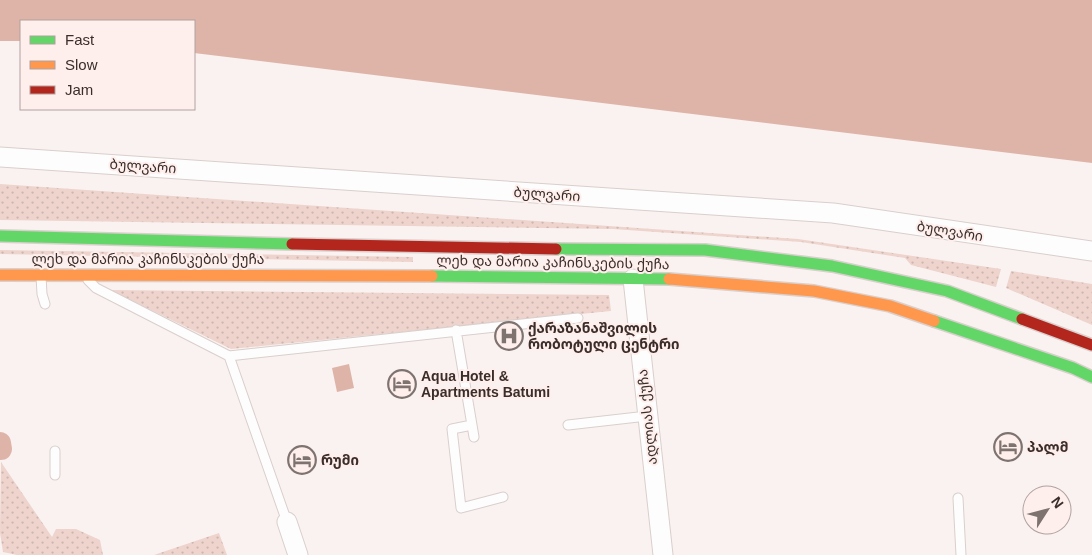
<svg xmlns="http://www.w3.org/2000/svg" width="1092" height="555" font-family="Helvetica,'Noto Sans Georgian',sans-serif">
<defs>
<pattern id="grass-dots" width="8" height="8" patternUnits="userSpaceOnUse" patternTransform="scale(1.25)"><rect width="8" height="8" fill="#eed4cd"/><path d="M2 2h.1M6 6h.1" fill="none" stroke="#cdb6b0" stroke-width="1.8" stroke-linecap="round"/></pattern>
</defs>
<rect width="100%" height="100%" fill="#faf2f0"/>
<path fill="url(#grass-dots)" d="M0 184 798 239 1001 269 996 287 911 265 905 258 801 242 613 229 0 220Z
M0 250 413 257V262L0 254Z
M1011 271 1092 284V325L1006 288Z
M110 290 609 295 611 311 231 349Z
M1 462 52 537 56 529H76L100 540 103 555H17L3 552 0 533Z
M219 533 227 555H154Z"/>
<path fill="#deb4a9" d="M0 0H1092V163L194 53V21H21V41H0Z
M349 364 354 388 337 392 332 368Z"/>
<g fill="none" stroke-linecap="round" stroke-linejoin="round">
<path stroke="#deb4a9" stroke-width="22" d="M0 443 1 449"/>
<defs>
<path id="lane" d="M41 276 42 294 45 304
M88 280 96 288 229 356 578 318
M456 330 474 437
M229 356 287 522
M472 425 452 429 461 508 503 497
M568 425 647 416
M55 451V475
M958 498 961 555"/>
<path id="street" d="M0 157 833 213 1092 251
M633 279 663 555
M287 522 298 555"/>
<path id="fast" d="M0 236 292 244
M556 249 705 250 832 266 947 291 1022 319
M432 276 669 279
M934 321 1073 368 1092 377"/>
<path id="slow" d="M0 275 432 276
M669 279 814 291 890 306 934 321"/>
<path id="jam" d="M292 244 556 249
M1022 319 1092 345"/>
</defs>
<use href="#lane" stroke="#d9cfcd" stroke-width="11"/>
<use href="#street" stroke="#d9cfcd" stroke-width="21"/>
<use href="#fast" stroke="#d9cfcd" stroke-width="14"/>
<use href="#slow" stroke="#d9cfcd" stroke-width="14"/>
<use href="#jam" stroke="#d9cfcd" stroke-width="14"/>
<use href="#lane" stroke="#fefdfd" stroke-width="9"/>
<use href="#street" stroke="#fefdfd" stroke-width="19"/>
<use href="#fast" stroke="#63d668" stroke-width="11"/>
<use href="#slow" stroke="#ff974d" stroke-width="11"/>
<use href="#jam" stroke="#b3261e" stroke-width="11"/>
</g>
<defs>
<symbol id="hospital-ring" viewBox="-11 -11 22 22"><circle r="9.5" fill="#feefec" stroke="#7e736f" stroke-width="1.5"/><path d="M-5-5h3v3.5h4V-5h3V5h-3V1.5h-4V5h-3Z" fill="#7e736f"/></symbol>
<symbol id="hotel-ring" viewBox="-11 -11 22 22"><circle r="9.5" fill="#feefec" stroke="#7e736f" stroke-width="1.5"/><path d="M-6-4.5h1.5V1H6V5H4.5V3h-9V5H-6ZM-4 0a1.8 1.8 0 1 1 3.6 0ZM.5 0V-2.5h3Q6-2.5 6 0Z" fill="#7e736f"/></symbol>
</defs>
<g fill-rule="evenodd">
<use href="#hospital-ring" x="493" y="320" width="32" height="32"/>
<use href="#hotel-ring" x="386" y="368" width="32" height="32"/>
<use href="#hotel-ring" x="992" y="431" width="32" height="32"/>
<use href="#hotel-ring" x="286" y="444" width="32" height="32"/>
</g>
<g text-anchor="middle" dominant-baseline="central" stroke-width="4" stroke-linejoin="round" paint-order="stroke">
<g font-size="14" fill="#3b2e2a" stroke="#feefec">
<text transform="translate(143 166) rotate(4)">ბულვარი</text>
<text transform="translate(547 194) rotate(4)">ბულვარი</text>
<text transform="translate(950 231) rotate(9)">ბულვარი</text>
<text x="148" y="259">ლეხ და მარია კაჩინსკების ქუჩა</text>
<text transform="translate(553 262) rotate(1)">ლეხ და მარია კაჩინსკების ქუჩა</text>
<text transform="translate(647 417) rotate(-96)">ადლიას ქუჩა</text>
</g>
<g font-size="14" font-weight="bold" fill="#3b2e2a" stroke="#feefec" text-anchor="start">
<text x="528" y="328">ქარაზანაშვილის<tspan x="528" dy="16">რობოტული ცენტრი</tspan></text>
<text x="421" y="376">Aqua Hotel &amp;<tspan x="421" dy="16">Apartments Batumi</tspan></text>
<text x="1027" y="447">პალმ</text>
<text x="321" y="460">რუმი</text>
</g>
</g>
<rect x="20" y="20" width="175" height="90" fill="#feefec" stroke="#b0a29e"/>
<rect x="30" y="36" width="25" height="8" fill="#63d668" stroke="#b0a29e"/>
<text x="65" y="45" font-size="15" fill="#3b2e2a">Fast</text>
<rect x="30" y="61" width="25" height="8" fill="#ff974d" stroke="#b0a29e"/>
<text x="65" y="70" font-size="15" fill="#3b2e2a">Slow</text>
<rect x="30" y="86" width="25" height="8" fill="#b3261e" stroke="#b0a29e"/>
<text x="65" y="95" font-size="15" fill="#3b2e2a">Jam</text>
<g transform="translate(1047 510) rotate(54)"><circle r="24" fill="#feefec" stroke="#b0a29e"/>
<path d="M0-4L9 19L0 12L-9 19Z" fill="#7e736f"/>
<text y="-8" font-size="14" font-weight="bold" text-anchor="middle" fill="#3b2e2a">N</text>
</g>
</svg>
